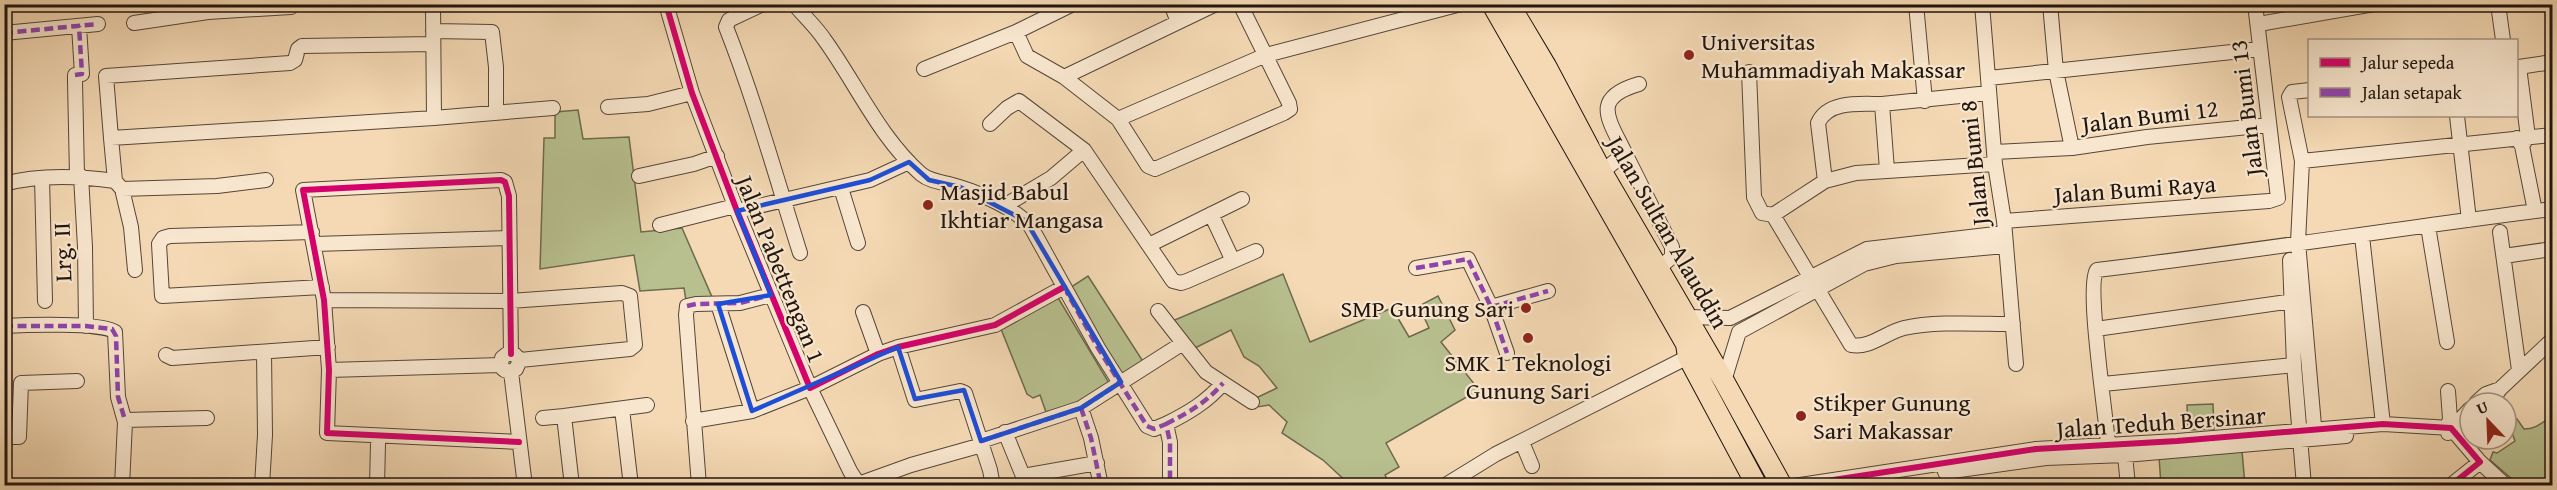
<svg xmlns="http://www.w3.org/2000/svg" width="2557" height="490" font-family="'Gentium Book Plus',serif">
<rect width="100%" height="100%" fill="#f4d9b4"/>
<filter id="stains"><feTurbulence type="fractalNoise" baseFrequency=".00333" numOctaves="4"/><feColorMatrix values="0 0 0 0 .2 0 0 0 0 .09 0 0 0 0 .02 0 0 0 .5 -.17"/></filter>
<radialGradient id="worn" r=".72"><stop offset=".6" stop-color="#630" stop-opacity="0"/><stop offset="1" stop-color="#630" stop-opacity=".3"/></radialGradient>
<path fill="#b8c08f" stroke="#6c6a4e" stroke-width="1.5" d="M578 110 583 139 629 137 641 232 682 228 712 297 686 301 684 288 640 291 634 255 540 269 544 138H555V112Z
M1283 274 1310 342 1392 308 1409 337 1429 328 1419 306 1438 296 1455 330 1441 342 1479 390 1386 443 1399 467 1385 475 1390 485H1350L1323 460 1282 433 1287 422 1269 405 1257 407 1256 398 1277 388 1259 366 1244 357 1231 330 1191 350 1170 322Z
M1088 276 1144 363 1115 378 1062 293Z
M1057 296 1109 383 1081 403 1046 412 1040 395 1033 398 1027 394 1001 329Z
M2213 404 2214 429 2188 430 2187 405Z
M2552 416V485H2519L2490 460 2493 452 2497 453 2515 441 2510 428 2511 423 2517 419 2524 429C2537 429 2542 422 2552 416Z
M2242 451 2245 485H2161L2159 457Z"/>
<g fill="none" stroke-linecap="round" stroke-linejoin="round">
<defs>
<path id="minor" d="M666 4 692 93 737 211 810 388 878 354 898 347 995 325 1064 287
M763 4 729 20 726 27C755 101 776 177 800 253
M794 4C804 16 816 27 824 39 856 83 879 137 921 174 932 183 946 182 959 187 982 194 1016 209 1031 227L1098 348 1147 426 1154 429 1166 424 1170 442V486
M1073 4 1016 32 1027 56 1064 77 1118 119 1148 166 1155 169 1284 113 1290 109 1289 103 1240 4
M1171 4 1178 22
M1916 4 1925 101
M1982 4 1995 164 2004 221 2016 364
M2498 4 2503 40
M134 23 208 12 291 7
M2259 24 2374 4
M433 31 492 32 496 67V112
M4 33 98 24
M924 69 1016 32
M1749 72 1754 197 1762 213 1773 215 1825 181 1856 173 1995 164
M1064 77 1216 4
M1989 78 2260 49
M608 107 648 104 692 93
M2457 116 2469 220
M434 118 553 108
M1118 119 1266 55 1461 4
M990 124 1007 108 1019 101 1084 150 1173 281 1181 283 1187 281 1256 251
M111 138 106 76 290 63 295 60 298 49 302 46 433 44
M2517 138 2522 146 2535 211
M2523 144 2528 137 2519 67 2552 62
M2072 148 2147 137 2269 125
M1995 152 2072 148 2056 71 2050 4
M1625 153 1672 247V257L1659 268
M2302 161 2289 97 2292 92 2310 90
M1887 170 1882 104 1989 93
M1602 172 1625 153C1608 118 1591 98 1639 84
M77 176 75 81V75L82 74 79 26
M81 176 85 247 86 326
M639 176 694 164 717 156
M42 178 45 301
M115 181 111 138 434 118 433 4
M1825 181 1818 123C1828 100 1861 104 1882 104
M4 184C40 174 79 176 115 181L122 189 217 186 266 180
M841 188 858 243
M122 189 131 227 135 270
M1004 206 1051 178 1084 150
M737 211 870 180 909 162
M1211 214 1233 261
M1773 215 1851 345C1869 349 1887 332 1904 328 1935 321 1980 324 2013 324
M2004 221 2269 201 2278 198 2255 4
M660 225 735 206
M2428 226 2447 342
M312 232 170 236 163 238 159 244 162 296 322 287
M2500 232 2519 370
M2362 236 2383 424
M315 244 509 238
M1149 245 1242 199
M2504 256 2552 249
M2290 260 2294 365 2304 486
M1416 268 1468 259 1491 307 1507 353
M324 300 510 301 622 293 630 296 635 345 630 349 520 360
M718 304 752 411
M1491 307 1548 291
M1158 311 1183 343
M863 312 878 354
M1687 317 1730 318 1867 249 2004 233
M4 326C23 325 104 322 115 332L118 397 125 422 122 486
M2096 329 2293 301
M898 347 915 400 960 391 965 393 990 470 993 486
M511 354 509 196 505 182 501 180 303 190 324 300 329 370 327 433 519 442
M166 355 172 358 328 347
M329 370 501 365C503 372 511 373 516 369L520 360 514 354H507L502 358 501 365
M511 372 525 486
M1724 381 1739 332 1864 264 1896 256 2005 246
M2103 384 2294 365
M2476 403 2486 394 2500 389
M2490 403 2500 389 2552 340
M1081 408 1091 438 1101 486
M622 409 631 486
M543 418 564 416
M125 420 207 418
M693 421 752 411 810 388 850 471 857 482 861 483 911 465 982 445
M1166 424C1188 413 1207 402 1223 383
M2447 428 2450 419 2448 391
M1005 432 1023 476 1097 463
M2448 433 2470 409
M4 437H19L21 383 77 381
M2315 437 2298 242 2302 161 2552 135
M981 441 1081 408 1183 343 1206 372 1252 402
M1522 442 1532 466
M2125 455 2128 486
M2109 456C2108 426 2085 285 2097 270 2249 252 2400 228 2552 209
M2480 462 2506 486
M1945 472 2046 458 2125 455 2346 436
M262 486 265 435 264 352
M377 486 378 443
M572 486 564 416 647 405
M699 486 686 315 687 306 696 304 740 303 771 295
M1444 486 1496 454 1688 357
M1794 486 2036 449 2177 441 2383 424 2451 428 2480 462 2450 486
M1852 486 1878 481"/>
<path id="highway" d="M1492 4 1686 344 1688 357 1757 486
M1509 4 1546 66 1602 172 1724 381 1782 486"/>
</defs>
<use href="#minor" stroke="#554638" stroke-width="16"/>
<use href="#highway" stroke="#20150e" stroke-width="22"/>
<use href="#minor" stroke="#f8e6ce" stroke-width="14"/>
<use href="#highway" stroke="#f4d9b4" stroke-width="20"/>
<path stroke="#8e44ad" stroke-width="4.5" stroke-dasharray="9 4.5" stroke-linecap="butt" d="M4 33 98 24
M75 75 82 74 79 26
M1416 268 1468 259 1491 307 1507 353
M1064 287 1098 348 1147 426 1154 429 1166 424 1170 442V486
M687 306 696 304 740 303 771 295 770 292
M1491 307 1548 291
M4 326H86L112 329 116 336 118 397 125 420
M1081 408 1091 438 1101 486
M1166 424C1188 413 1207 402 1223 383
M981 441 1081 408 1121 382"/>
<defs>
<path id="cycleway" d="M666 4 692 93 737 211 810 388 878 354 898 347 995 325 1064 287
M511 354 509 196 505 182 501 180 303 190 324 300 329 370 327 433 519 442
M1794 486 2036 449 2177 441 2383 424 2451 428 2480 462 2450 486"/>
</defs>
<use href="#cycleway" stroke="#f8e6ce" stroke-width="10"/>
<use href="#cycleway" stroke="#d6006c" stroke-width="6"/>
</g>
<path fill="none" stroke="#1d4ed8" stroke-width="4.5" stroke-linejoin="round" d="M909 162 929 180 960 187 1026 221 1121 382 1081 408 981 441 964 390 915 399 898 347 752 411 718 304 771 295 737 211 870 180Z"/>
<g fill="#8f2418" stroke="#f8e6ce" stroke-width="2">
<circle cx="1689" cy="55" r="6"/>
<circle cx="928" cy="205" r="6"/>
<circle cx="1526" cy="308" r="6"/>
<circle cx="1528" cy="338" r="6"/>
<circle cx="1801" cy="416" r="6"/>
</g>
<g text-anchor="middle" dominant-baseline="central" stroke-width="4.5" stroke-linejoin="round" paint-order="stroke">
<g font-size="24" fill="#20150e" stroke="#f8e6ce" text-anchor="start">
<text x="1701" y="41">Universitas<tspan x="1701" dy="28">Muhammadiyah Makassar</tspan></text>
<text x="940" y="191">Masjid Babul<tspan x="940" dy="28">Ikhtiar Mangasa</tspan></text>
<text x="1514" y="308" text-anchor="end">SMP Gunung Sari</text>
<text x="1528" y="362" text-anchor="middle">SMK 1 Teknologi<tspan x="1528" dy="28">Gunung Sari</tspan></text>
<text x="1813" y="402">Stikper Gunung<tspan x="1813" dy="28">Sari Makassar</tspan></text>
</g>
<g font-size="24" fill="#20150e" stroke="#f8e6ce">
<text transform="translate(2246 108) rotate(-97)">Jalan Bumi 13</text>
<text transform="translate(2150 116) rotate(-7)">Jalan Bumi 12</text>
<text transform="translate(1974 163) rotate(-96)">Jalan Bumi 8</text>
<text transform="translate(2135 189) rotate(-4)">Jalan Bumi Raya</text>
<text transform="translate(1668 232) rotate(60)">Jalan Sultan Alauddin</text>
<text transform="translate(62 252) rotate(-92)">Lrg. II</text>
<text transform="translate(781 269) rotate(68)">Jalan Pabettengan 1</text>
<text transform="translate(2161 422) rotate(-4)">Jalan Teduh Bersinar</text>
</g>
</g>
<rect width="2557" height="490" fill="none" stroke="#f4d9b4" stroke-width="24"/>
<rect x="6" y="6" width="2545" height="478" fill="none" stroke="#20150e" stroke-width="3"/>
<rect x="12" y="12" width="2533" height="466" fill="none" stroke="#20150e" stroke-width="1.5"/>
<rect x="2308" y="39" width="210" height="78" fill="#f8e6ce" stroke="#a29281" stroke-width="1.5"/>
<rect x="2320" y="58" width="30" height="9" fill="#d6006c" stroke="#a29281" stroke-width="1.5"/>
<text x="2362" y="69" font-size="18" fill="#20150e">Jalur sepeda</text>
<rect x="2320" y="88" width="30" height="9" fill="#8e44ad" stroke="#a29281" stroke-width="1.5"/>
<text x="2362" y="99" font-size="18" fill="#20150e">Jalan setapak</text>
<g transform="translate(2488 421) rotate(337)"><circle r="28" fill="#f8e6ce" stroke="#a29281" stroke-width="1.5"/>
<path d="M0-4.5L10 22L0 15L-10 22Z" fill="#8f2418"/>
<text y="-9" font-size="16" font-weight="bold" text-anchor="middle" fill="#20150e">U</text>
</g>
<rect width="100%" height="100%" filter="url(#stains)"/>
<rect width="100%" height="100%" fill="url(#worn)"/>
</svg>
